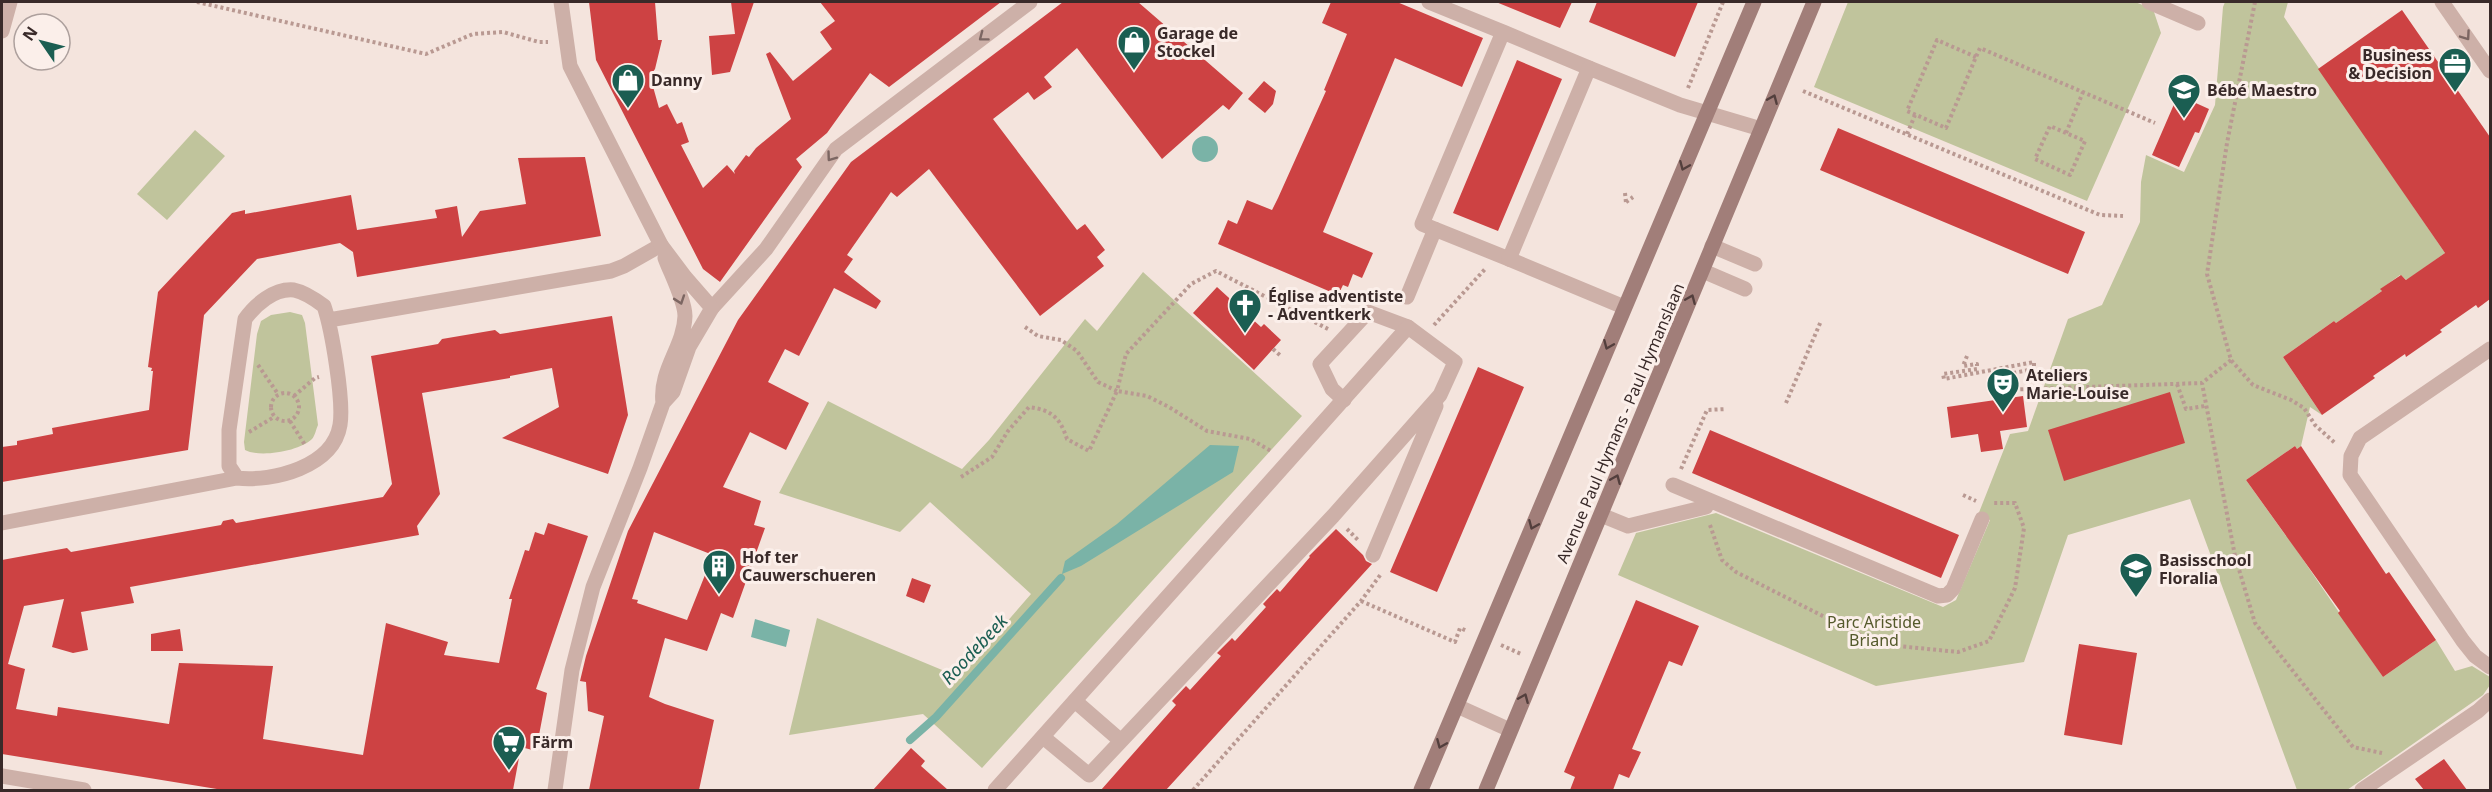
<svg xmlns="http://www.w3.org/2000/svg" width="2492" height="792" font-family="'Noto Sans',sans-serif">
<rect width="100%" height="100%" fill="#f4e4dd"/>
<path fill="#c0c49c" d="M1848 2H2135L2153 9 2161 33 2087 201 1814 87Z
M2225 2H2288L2284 17 2445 253 2407 280 2400 275 2381 289 2382 291 2336 323 2334 321 2283 357 2322 415 2310 407 2301 446 2297 449 2295 446 2246 480 2286 536H2287L2383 677 2436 640 2455 671 2472 666 2490 677V685L2483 695 2347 790H2297L2190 499 2068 535 2024 662 1876 686 1618 575 1636 533 1716 513 1943 607 1956 600 1990 520 1978 515 2010 434 2028 431 2068 319 2102 305 2140 222 2141 182 2146 155 2184 172 2215 105 2223 7Z
M195 130 225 156 167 220 137 194Z
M1143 272 1302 416 982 768 923 714 789 735 817 618 959 677 1031 594 930 502 900 532 779 493 828 401 962 469 989 440 1085 319 1097 331Z
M290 312 302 315 305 323 318 425C316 429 315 436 312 439 300 451 260 458 245 450L244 442 257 334 261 321 271 315Z"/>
<path fill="#7ab3a7" d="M1192 149a13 13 0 1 1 26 0a13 13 0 1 1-26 0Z
M1210 445 1239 446 1233 472 1081 566 1062 574 1061 578 1065 561 1117 524Z
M755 619 790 630 786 647 751 637Z"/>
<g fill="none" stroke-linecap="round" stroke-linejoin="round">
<path stroke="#7ab3a7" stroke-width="8" d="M910 740 936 717 1061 578"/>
</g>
<path fill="#cd4243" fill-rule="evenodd" d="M589 2H655L658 40H662L655 69 650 76 659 108 667 104 677 124 682 122 689 142 681 145 703 188 727 165 735 174 734 171 746 155 749 157 756 148 791 119 766 54 770 52 793 81 832 49 820 32 835 21 820 2H1001L889 87 870 73 827 133 796 159 802 167 720 282 703 269 596 60Z
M731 2H754L730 72 712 75 709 36 735 34Z
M1063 2H1138L1243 93 1229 110 1223 105 1162 159 1077 48 1044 77 1052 87 1034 100 1028 92 993 119 1077 230 1085 224 1105 250 1097 257 1104 266 1040 316 929 169 897 197 891 192 847 255 853 259 844 272 881 301 876 309 834 288 799 356 785 349 768 382 809 403 786 450 750 432 723 487 761 501 754 525 765 528 733 618 721 613 707 651 665 638 649 697 665 704 714 720 699 790H589L604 716 588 711 586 682 580 681 586 656 628 531 738 320 851 162ZM654 532 713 555 687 620 637 603 638 600 632 599Z
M1331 2H1397L1483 38 1462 87 1395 58 1323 232 1373 253 1362 278 1353 274 1348 287 1343 285 1338 295 1218 244 1228 220 1237 224 1247 200 1272 210 1278 198 1326 91 1324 90 1347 34 1322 23Z
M1496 2H1572L1560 28Z
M1597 2H1698L1675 57 1589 22Z
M2402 10 2490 137V299L2478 308 2476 305 2440 330 2442 332 2406 357 2405 354 2373 376 2375 378 2322 415 2283 357 2334 321 2336 323 2382 291 2380 289 2401 275 2406 280 2445 253 2318 69Z
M1517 60 1562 79 1498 231 1453 213Z
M1264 81 1276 91 1273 104 1265 113 1248 99Z
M2178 95 2209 109 2199 133 2195 132 2179 167 2152 155Z
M1838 128 2085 232 2068 274 1820 170Z
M585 157 601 236 357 277 353 252 340 243 257 259 204 315 188 450 2 482V447L17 445V441L53 434 52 428 149 410 153 371H151L152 368 148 367 158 292 232 213 245 210V214L351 195 357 230 437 218 435 210 457 206 462 237 480 211 526 204 518 158Z
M1217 287 1261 327 1264 324 1281 340 1254 370 1193 313Z
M612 316 628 415 608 474 502 438 559 407 552 368 510 376V378L422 393 440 494 417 526 419 535 130 587 134 603 81 612 88 650 73 653 52 647 64 599 24 606 8 664 25 669 16 709 57 716 58 707 169 724 179 663 273 666 263 739 363 755 386 623 448 642 444 655 499 663 512 599H509L525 550 529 551 535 532 544 535 548 523 588 536 536 689 547 693 536 751 521 747 513 790H223L2 754V560L67 548 71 552 221 525 223 521 233 519 236 523 383 497 392 484 371 356 438 344 442 339 495 330 500 334Z
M1478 367 1524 387 1437 592 1390 572Z
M2170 392 2185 443 2064 481 2048 430Z
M2023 396 2027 427 2000 431 2003 449 1981 452 1978 434 1951 438 1947 407Z
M1710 430 1959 535 1941 578 1692 473Z
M2295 446 2297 449 2301 446 2386 574 2389 572 2436 640 2383 677 2338 613 2340 611 2246 480Z
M1336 529 1363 555 1366 561 1372 564 1166 790H1101L1176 705 1172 701 1186 686 1190 690 1221 656 1217 653 1232 638 1235 641 1266 607 1263 604 1277 589 1280 592 1310 557 1309 556Z
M912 578 931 585 924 603 906 596Z
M1636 600 1699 626 1682 666 1669 661 1632 749 1641 752 1629 778 1619 774 1613 790H1570L1575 777 1564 772Z
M180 629 183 651H151V634Z
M2079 644 2137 653 2122 745 2064 735Z
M911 748 925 761 921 766 948 790H873Z
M2444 759 2467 790H2424L2415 779Z"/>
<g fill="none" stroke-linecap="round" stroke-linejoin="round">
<path stroke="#b99992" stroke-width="4" stroke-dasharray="3 3" stroke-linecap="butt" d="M197 2 426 54 473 34 503 32 539 42H548
M2255 2 2227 143 2207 274 2231 360 2253 385 2291 400 2304 408 2315 425 2335 443
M1976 57 1937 40 1907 111 1946 128 1976 57 1980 48 2155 123
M1688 88 1723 2
M1803 91 2100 215 2123 216
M2066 133 2050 126 2035 159 2070 175 2085 141 2066 133 2083 92
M1907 134 1915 115
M1625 193 1626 203
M1626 202 1633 197
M1434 325 1486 268
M1025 327 1038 336 1061 340 1077 351 1098 382 1117 391 1126 354 1191 284 1216 271 1328 329
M1273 349 1281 356
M1967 356 1963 366 1977 364V369L1943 374 1944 379 2034 362V369L1998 376 1999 390 2202 383
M2231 360 2202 383 2235 556 2255 623 2353 747 2382 753
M258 365 278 394
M2177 384 2186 409 2205 406
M271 407a14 14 0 1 1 28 0a14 14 0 1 1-28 0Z
M294 396 315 378 319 377
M1786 403 1821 321
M290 421 305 445
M249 432 274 417
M1681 469 1707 410 1726 409
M961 477 992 457 1008 431 1029 407C1052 410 1060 418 1067 439L1089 451 1117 391 1147 396 1169 407 1207 431 1250 439 1271 451
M1963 495 1976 501
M1710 525 1722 560 1736 572 1878 644 1958 652 1989 641 2015 588 2024 528 2015 503H1992
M1347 529 1359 541
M1361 601 1455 642 1460 628 1467 631
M1501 645 1521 654
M1193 790 1361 601 1381 574"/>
<path stroke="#cdb0a8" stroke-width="15" d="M1429 2 1503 32
M2149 2 2198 23
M2442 2 2490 71
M1712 246 1755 264
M1509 259 1422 224 1503 32 1589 68
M1703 271 1745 289
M1407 297 1435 229
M2490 349 2360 438 2351 456 2350 475 2463 641 2475 656 2490 667
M1673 485 1938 596 1947 595 1953 589 1982 519
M1601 515 1628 526 1706 507 1708 501
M1373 555 1436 406
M1075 701 1121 741
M1043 737 1089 775 1333 516 1440 395 1455 362 1408 327 1368 312 1320 364 1332 389 1344 400"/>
<path stroke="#cdb0a8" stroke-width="15" d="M2 31 10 2
M1624 307 1509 259 1589 68 1680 105 1761 129
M712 308 766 249 836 149 1030 2
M329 320 611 271 624 266 661 245
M2 523 237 478C273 482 333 467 340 425 344 401 332 330 324 306 316 300 304 292 294 290 274 288 255 305 245 319L229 430V466L237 478
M1457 706 1510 730
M995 790 1408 327
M2362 790 2478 711 2490 700"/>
<path stroke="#cdb0a8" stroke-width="15" d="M663 403C659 370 684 347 685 316 685 301 671 274 665 258
M2 776 84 790
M555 790 572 670 593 587 640 468 663 403 673 392 689 347 712 308 685 277 661 245 570 66 561 2"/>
<path stroke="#a17e79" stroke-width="15" d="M1421 790 1754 2
M1486 790 1814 2"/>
</g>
<defs><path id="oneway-chevron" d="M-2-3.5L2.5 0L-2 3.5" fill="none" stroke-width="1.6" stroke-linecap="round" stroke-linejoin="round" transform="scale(1.5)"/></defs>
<g stroke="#7c6662">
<use href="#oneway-chevron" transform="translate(2466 36) rotate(55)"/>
<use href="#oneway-chevron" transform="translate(983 37) rotate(143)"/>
<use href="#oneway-chevron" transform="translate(831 157) rotate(126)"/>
<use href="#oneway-chevron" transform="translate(680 300) rotate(71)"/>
</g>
<g stroke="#533f3d">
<use href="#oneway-chevron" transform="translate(1773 99) rotate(-67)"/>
<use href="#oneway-chevron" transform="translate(1684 166) rotate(113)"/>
<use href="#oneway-chevron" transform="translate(1691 299) rotate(-67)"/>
<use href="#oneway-chevron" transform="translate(1608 345) rotate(113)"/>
<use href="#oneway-chevron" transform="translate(1616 479) rotate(-67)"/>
<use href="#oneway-chevron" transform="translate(1533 525) rotate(113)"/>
<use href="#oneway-chevron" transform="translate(1524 698) rotate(-67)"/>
<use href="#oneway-chevron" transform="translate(1441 744) rotate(113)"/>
</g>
<defs>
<symbol id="shop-pin" viewBox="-11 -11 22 30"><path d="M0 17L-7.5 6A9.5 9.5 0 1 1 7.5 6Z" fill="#1b5e52" stroke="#fbefea"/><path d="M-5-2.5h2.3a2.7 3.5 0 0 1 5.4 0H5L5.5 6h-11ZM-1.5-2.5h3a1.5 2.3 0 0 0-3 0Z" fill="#fff"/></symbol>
<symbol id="office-pin" viewBox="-11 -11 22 30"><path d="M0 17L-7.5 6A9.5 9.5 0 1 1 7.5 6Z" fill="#1b5e52" stroke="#fbefea"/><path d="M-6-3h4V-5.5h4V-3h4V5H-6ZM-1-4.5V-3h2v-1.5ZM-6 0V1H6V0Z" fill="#fff"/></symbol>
<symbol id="school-pin" viewBox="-11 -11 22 30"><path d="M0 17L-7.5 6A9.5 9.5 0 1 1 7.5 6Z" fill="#1b5e52" stroke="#fbefea"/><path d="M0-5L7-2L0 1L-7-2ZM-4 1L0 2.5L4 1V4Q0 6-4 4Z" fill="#fff"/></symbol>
<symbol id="church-pin" viewBox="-11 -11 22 30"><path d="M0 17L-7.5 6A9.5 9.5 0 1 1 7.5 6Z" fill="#1b5e52" stroke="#fbefea"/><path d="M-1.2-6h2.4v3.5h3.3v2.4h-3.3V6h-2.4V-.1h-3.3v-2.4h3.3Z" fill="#fff"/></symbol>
<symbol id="theatre-pin" viewBox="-11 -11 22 30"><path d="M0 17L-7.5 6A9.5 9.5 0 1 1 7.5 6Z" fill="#1b5e52" stroke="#fbefea"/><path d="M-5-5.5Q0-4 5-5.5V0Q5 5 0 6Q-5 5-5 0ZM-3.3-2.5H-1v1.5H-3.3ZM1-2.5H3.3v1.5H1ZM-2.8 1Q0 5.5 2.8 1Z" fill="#fff"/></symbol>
<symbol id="building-pin" viewBox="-11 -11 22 30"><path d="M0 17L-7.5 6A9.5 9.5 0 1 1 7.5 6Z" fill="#1b5e52" stroke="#fbefea"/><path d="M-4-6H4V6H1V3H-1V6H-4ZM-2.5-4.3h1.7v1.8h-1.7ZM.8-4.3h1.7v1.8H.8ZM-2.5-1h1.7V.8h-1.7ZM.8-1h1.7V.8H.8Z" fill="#fff"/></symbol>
<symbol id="supermarket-pin" viewBox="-11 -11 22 30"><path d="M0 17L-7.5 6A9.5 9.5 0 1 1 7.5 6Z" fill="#1b5e52" stroke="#fbefea"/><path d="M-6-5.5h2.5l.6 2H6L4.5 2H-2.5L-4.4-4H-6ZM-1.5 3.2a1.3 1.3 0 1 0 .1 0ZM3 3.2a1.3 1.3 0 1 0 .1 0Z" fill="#fff"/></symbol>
</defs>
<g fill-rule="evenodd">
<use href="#shop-pin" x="1115" y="23" width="38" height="52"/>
<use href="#office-pin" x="2436" y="45" width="38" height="52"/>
<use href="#shop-pin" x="609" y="61" width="38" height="52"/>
<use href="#school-pin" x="2165" y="71" width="38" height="52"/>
<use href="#church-pin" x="1226" y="286" width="38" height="52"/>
<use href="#theatre-pin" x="1984" y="365" width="38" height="52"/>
<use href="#building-pin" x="700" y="547" width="38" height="52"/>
<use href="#school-pin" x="2117" y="550" width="38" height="52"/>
<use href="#supermarket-pin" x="490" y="723" width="38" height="52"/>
</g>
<g text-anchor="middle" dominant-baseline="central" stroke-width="6" stroke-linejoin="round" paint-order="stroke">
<g font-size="16" font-weight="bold" fill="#392a29" stroke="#fbefea" text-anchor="start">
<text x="1157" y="33">Garage de<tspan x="1157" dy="18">Stockel</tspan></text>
<text x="2432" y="55" text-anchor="end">Business<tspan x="2432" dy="18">&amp; Decision</tspan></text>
<text x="651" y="80">Danny</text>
<text x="2207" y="90">Bébé Maestro</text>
<text x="1268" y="296">Église adventiste<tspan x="1268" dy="18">- Adventkerk</tspan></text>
<text x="2026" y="375">Ateliers<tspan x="2026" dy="18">Marie-Louise</tspan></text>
<text x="742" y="557">Hof ter<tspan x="742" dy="18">Cauwerschueren</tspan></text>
<text x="2159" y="560">Basisschool<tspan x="2159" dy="18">Floralia</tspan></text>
<text x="532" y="742">Färm</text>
</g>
<g font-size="16" fill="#392a29" stroke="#fbefea">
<text transform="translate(1620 423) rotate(-67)">Avenue Paul Hymans - Paul Hymanslaan</text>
</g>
<g font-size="16" fill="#54592b" stroke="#fbefea">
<text x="1874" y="622">Parc Aristide<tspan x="1874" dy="18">Briand</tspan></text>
</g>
<g font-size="18" font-style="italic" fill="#1b5e52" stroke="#fbefea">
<text transform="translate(974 649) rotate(-47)">Roodebeek</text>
</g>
</g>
<rect width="2492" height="792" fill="none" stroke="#392a29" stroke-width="6"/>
<g transform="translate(42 42) rotate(305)"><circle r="28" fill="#fbefea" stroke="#ada09d" stroke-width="1.5"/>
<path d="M0-4.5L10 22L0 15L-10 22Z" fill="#1b5e52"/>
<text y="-9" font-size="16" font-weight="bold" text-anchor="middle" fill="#392a29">N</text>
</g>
</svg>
